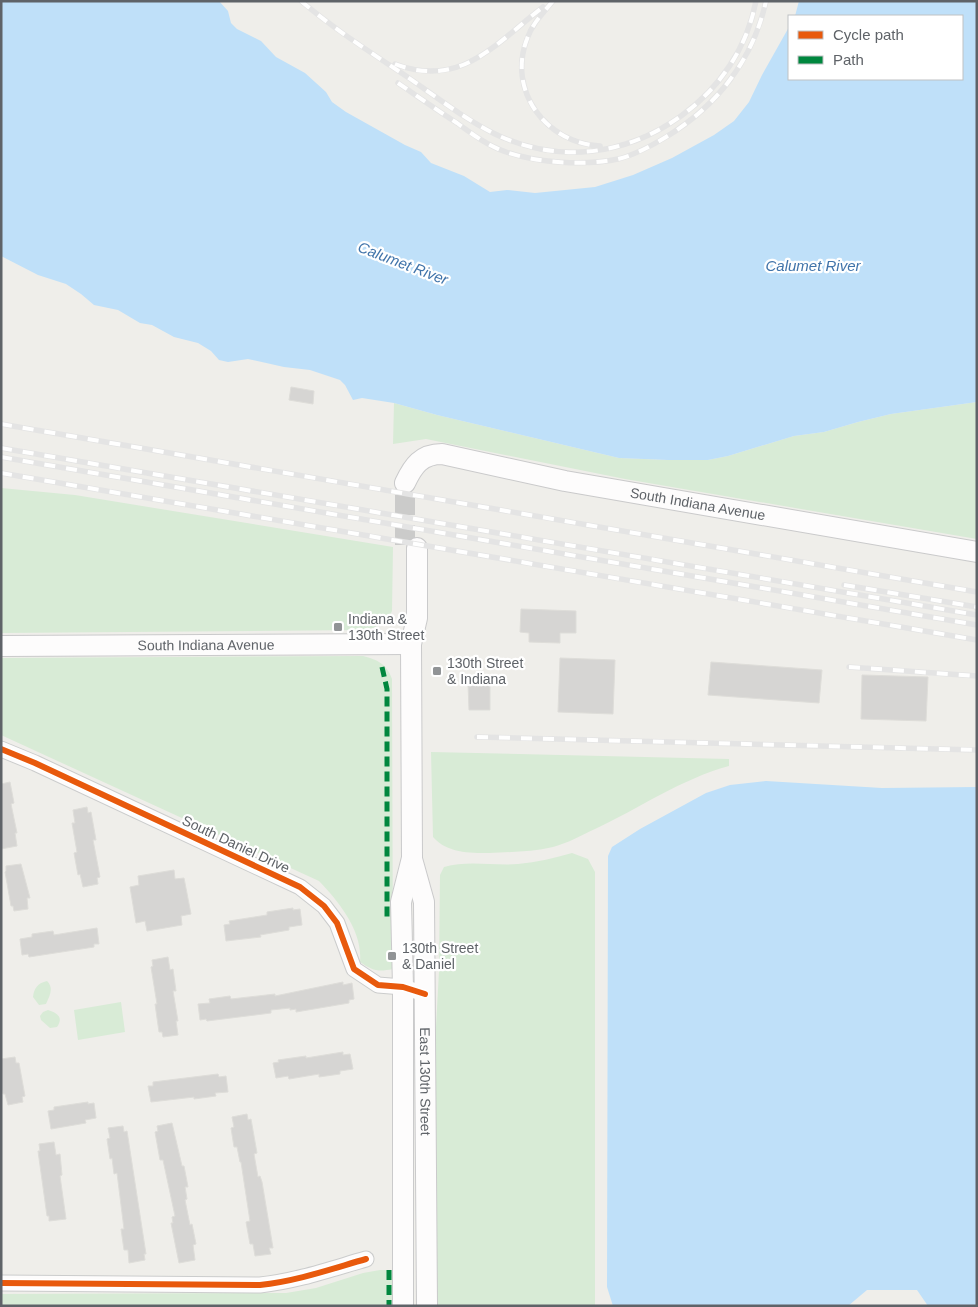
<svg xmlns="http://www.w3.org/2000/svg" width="978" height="1307" font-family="Helvetica,sans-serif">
<rect width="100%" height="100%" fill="#efeeea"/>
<path fill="#d8ebd6" d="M977 402V539L625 479 426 439 393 444 394 403 437 415 619 458 668 460H708L728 456 794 436 824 432 858 422 891 414Z
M1 488 75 495 393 547 392 611C387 624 376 628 363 630L1 633Z
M363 656C378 660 387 664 392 679L393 969C378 972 373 971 360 962 363 931 339 902 319 881L1 735V658Z
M431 752 729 759V766C681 779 640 808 595 829 582 835 568 843 553 847 532 852 510 852 489 853 469 853 447 853 433 837Z
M572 853 588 859 595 872V1306H434L433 1083 439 971 440 875 444 867C468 860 493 866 518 864 537 862 555 858 572 853Z
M47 981C54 988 50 995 46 1004L39 1005 33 997C34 988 38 983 47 981Z
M121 1002 125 1032 78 1040 74 1010Z
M48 1010C57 1013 64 1017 57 1027L50 1028 41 1020 40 1016 43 1012Z
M380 1270H394L395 1306H1V1294L286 1293 316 1288 363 1273Z"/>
<path fill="#bfe0f9" d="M1 1H219L228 11 231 23 237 29 261 41 276 57 305 73 326 92 332 102 346 112 405 145 421 152 431 163 464 176 490 192 507 190 535 193 595 187 633 175 672 158 714 135 734 121 749 102 762 75 789 27V79H962V16H795L799 1H977V402L891 414 858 422 824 432 794 436 728 456 708 460H668L619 458 437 415 394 403 362 398 353 400 345 385 340 380 310 370 284 367 248 359 228 362 219 360 211 351 198 343 174 337 152 325 140 323 118 310 94 305 81 294 66 284 38 275 1 256Z
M766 781 882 788 977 787V1306H928L917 1290H867L848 1306H613L607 1287 608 856 612 847 640 829 706 793 730 785Z"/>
<path fill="#d6d5d3" stroke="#deddd9" d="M291 387 314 391 313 404 289 400Z
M521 609 576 611V633H560V643L529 642V633L520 632Z
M560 658 615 660 613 714 558 712Z
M711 662 822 670 819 703 708 695Z
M862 675 928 677 926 721 861 719Z
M490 682V710H469L468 683Z
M10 782 14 803 11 804 17 833H15L17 846 1 849V784Z
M87 807 88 813 91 812 96 840H93L100 877 97 878 98 884 83 887 80 874 78 875 74 853 77 852 72 823H75L73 810Z
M21 864 30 898H27L28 909 14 911 13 906H11L5 872 6 871V866Z
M174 870 175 879 184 878 191 914 181 916 182 925 147 931 145 921 136 923 130 887 139 885 138 876Z
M293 908V910L300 909 302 925 289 927V930L260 935 261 937 226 941 224 925 230 924 229 921 267 915V912Z
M97 928 99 944H94V947L29 957 28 954 22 955 20 939 32 937V934L53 931 54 935Z
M168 957 170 970 173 969 176 991H173L178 1021H176L178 1035 163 1037 162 1032H159L155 1004H157L151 967 153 966 152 960Z
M343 982V985L352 983 354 999 349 1000V1003L296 1012V1009L290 1010V1008L271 1010V1013L207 1021 206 1019 200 1020 198 1004 210 1003 209 999 230 996 231 999 275 994V996Z
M343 1052V1055L350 1054 353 1069 340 1071V1074L319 1077V1074L289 1079 288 1076 276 1078 273 1063 279 1062 278 1060 306 1056V1058Z
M15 1057 16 1063H19L25 1096 22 1097 23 1102 8 1105 5 1094H3L1 1087V1059Z
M218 1074 219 1077 226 1076 228 1092 215 1093 216 1096 194 1099V1097L151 1102 148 1086H153V1082Z
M88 1102V1104L94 1103 96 1118 85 1120 86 1123 51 1129 48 1111 54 1110V1107Z
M247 1114 248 1120 251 1119 257 1153 254 1154 258 1177 260 1176 262 1182 273 1248H269L271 1254 255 1256 253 1244H250L246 1222 250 1221 241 1162H240L237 1147H234L231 1128 234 1127 232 1117Z
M172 1123 182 1166H184L188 1187H185L187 1199 185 1200 190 1225 192 1224 196 1244 193 1245 195 1260 179 1263 171 1223H173L172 1217 175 1216 163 1160H160L155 1132 158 1131 157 1126Z
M123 1126 124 1132 127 1131 146 1254H144L145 1260 129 1263 128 1250H124L121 1229H124L117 1173 114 1174 112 1158 110 1159 107 1139 110 1138 108 1128Z
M54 1142 56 1155 60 1154 62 1175 60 1176 66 1219 49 1221V1216H47L38 1151H40L39 1144Z"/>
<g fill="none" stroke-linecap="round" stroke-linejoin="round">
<path stroke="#cbcbca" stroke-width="20" stroke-dasharray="20 10" stroke-linecap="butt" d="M405 545V483"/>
<defs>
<path id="street" d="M1 749 35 763 300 887 324 906 337 923 354 969 378 985 403 987 425 994
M1 1283 260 1285C297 1281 331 1269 366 1259"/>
<g id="secondary">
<path id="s1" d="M405 483C413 466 421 454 442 454L565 481 977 552"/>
<path id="s2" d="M1 646 411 644"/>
<path id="s3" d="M412 859 424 902 427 1306"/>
<path d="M403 1306V987L401 902 412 858 411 644 417 618V548"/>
</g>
</defs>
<use href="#street" stroke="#cbcccc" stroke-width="17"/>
<use href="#secondary" stroke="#cacacb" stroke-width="22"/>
<use href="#street" stroke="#fdfcfc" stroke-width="15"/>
<use href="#secondary" stroke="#fdfcfc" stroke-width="20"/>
<defs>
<path id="rail" d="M301 1C334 29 370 52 406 76 435 96 463 118 495 134 558 164 625 156 681 116 720 88 747 48 756 1
M553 1C543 13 532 24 527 39 507 91 546 143 600 146
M395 64C461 89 495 44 543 7
M398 83C417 96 437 110 457 123 472 134 488 146 506 152 538 163 584 166 618 159 635 155 651 146 666 137 717 106 753 60 766 1
M1 424 977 592
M1 448 977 615
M1 457 977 625
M1 473 977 640
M844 585 977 607
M849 667 977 676
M477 737 977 750"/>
</defs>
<use href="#rail" stroke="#e4e4e4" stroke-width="5.5"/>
<use href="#rail" stroke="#fff" stroke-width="4" stroke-dasharray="11" stroke-linecap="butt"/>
<path stroke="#00873e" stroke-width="5" stroke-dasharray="10 5" stroke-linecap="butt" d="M382 667 387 689V917
M389 1270V1306"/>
<defs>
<path id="cycleway" d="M1 749 35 763 300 887 324 906 337 923 354 969 378 985 403 987 425 994
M1 1283 260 1285C297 1281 331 1269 366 1259"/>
</defs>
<use href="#cycleway" stroke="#fff" stroke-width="9"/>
<use href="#cycleway" stroke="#e8590c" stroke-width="6"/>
</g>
<g fill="#919496" stroke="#fff" stroke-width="2">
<rect x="333" y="622" width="10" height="10" rx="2.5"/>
<rect x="432" y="666" width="10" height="10" rx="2.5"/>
<rect x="387" y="951" width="10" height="10" rx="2.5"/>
</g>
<g text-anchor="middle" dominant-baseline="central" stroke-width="4.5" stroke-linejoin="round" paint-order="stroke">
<g font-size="14" fill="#5f6368" stroke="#fff">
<text stroke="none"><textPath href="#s1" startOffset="311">South Indiana Avenue</textPath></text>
<text stroke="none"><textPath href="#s2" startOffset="205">South Indiana Avenue</textPath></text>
<text transform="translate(236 844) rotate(25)">South Daniel Drive</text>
<text stroke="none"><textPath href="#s3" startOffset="224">East 130th Street</textPath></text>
</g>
<g font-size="14" fill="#5f6368" stroke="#fff" text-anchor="start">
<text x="348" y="619">Indiana &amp;<tspan x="348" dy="16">130th Street</tspan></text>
<text x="447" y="663">130th Street<tspan x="447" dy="16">&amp; Indiana</tspan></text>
<text x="402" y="948">130th Street<tspan x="402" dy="16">&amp; Daniel</tspan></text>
</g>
<g font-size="15" font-style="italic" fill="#4174aa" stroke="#fff">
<text transform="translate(403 263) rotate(21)">Calumet River</text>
<text x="813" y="265">Calumet River</text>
</g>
</g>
<rect width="978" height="1307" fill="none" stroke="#5f6368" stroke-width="5"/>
<rect x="788" y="15" width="175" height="65" fill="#ffffff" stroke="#bfc1c3"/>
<rect x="798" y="31" width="25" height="8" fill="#e8590c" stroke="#bfc1c3"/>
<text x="833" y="40" font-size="15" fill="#5f6368">Cycle path</text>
<rect x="798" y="56" width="25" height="8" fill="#00873e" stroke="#bfc1c3"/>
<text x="833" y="65" font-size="15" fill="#5f6368">Path</text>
</svg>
